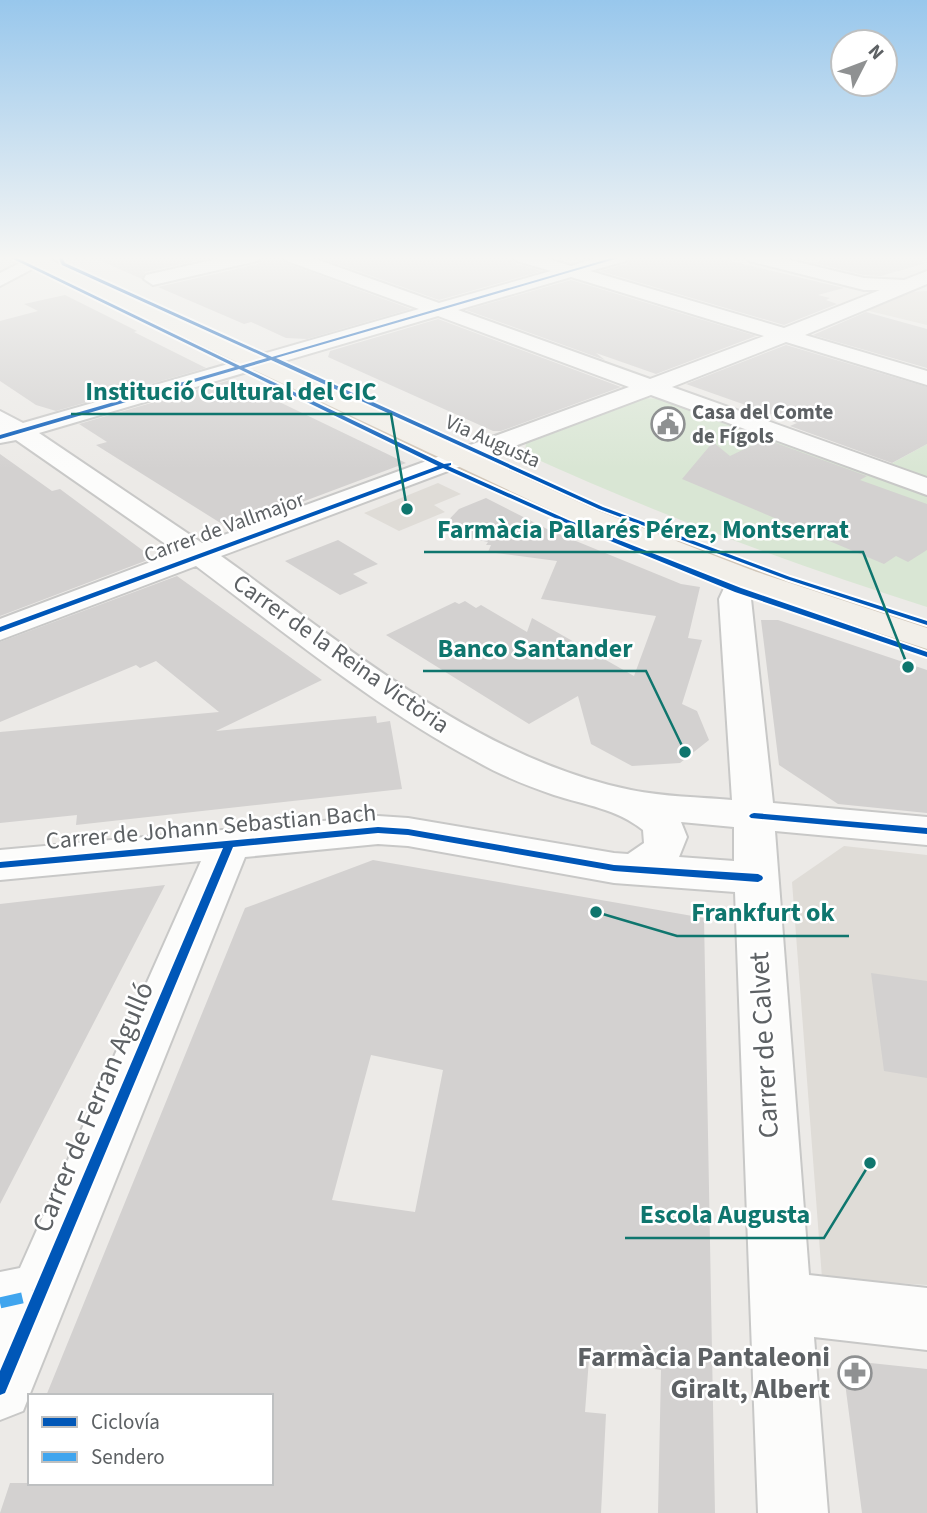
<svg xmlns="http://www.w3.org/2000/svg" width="927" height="1513" font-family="'Source Sans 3',sans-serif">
<rect width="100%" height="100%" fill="#eceae7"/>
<path fill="#dfdcd7" d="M927 291V325L865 310 910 292Z
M438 483 461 494 434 505 445 512 399 531 364 513Z
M844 846 927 855V1285L822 1278 792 882Z"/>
<path fill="#d9e6d4" d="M643 398 664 399 927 495V607C790 563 656 514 525 454L526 443Z
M927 444V480L887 466Z"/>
<path fill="#d3d1d0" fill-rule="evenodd" d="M92 257H213L145 272 142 279Z
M262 257H282L286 263 411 309 307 339 286 338 251 322 244 324 158 287 258 264Z
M318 257H512L516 264 542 271 439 300Z
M631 257H713L844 288 818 295 830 298 826 300 837 304 784 325 600 271 627 264Z
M832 257H922L923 264 881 276 864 275 814 263Z
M571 280 756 336 656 374 596 353 605 360 466 310Z
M65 295 137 331 134 332 206 368 56 411 36 405 0 381V321L38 311 24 304Z
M866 312 927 329V368L813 335Z
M438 319 621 387 501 431H493L328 357 330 351Z
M786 345 927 387V444L892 463 790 426 797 423 686 384Z
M230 380 242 384 406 463 230 529 96 445 107 442 79 424Z
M765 439 867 476 860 480 927 504V550L908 562 896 556 884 564 682 479 713 442 730 456Z
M0 454 52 491 60 489 153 558 0 616Z
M486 498 549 530 681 584 700 587 688 638 702 640 682 704 697 711 709 740 680 763 632 766 591 744 578 696 529 724 386 635 455 602 459 604 465 601 476 608 481 605 527 632 532 618 634 676 656 616 541 599 557 561 488 552 491 545H486L488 542 438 531 459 509Z
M338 540 378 564 353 574 368 583 340 595 285 561Z
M177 576 322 680 216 731 376 716 377 723 390 721 402 789 76 825 77 815 0 823V732L219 712 156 661 140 668 136 665 0 722V642Z
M761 620H778L927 670V813L838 804 779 765Z
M373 860 704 918 715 1513H658L661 1370 589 1359 585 1412 606 1414 601 1513H0L10 1483H271V1396H46L245 908ZM371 1055 443 1070 415 1212 332 1200Z
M165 885 0 1204V904Z
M871 973 927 981V1078L884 1071Z
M842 1360 927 1369V1513H862Z"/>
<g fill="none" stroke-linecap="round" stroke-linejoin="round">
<defs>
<path id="minor" d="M32 257H55L0 286V273Z
M226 257H260L257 261 153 285 144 279 146 275Z
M284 257H310L439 303 551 271 517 261 514 257H543L571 266 600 257H629L626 261 590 271 784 328 880 290H864L749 261 746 257H777L864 278 904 280 927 271V284L805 335 927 371V385L786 342 672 387 927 478V495L651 395 221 556C346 645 478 759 631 790 664 797 699 797 732 800L719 599 732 571 743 569 754 571 759 578 751 599 773 803 927 817V845L775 831 809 1275 927 1288V1350L814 1337 828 1513H758L735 892 614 883 408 846 378 844 245 857 23 1411 0 1420V1272L20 1268 201 861 0 880V850L378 816 408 818 614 853 628 854 644 843 643 830C617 809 585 805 554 795 528 786 500 775 476 761 376 708 287 634 196 566L0 640V619L177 552 16 440 0 443V411L23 423 419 309 287 261ZM571 277 764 336 650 379 458 310ZM438 316 629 387 202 543 39 433ZM681 822 734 827V861L679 857 687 837Z"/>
<path id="major" d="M20 257H44L596 510 754 571 927 628V649L732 585 576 522 23 261Z"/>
</defs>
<use href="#minor" stroke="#c8c8c7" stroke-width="4"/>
<use href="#major" stroke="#d1c6b8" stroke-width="4"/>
<use href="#minor" fill="#fcfcfb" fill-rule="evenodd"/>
<use href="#major" fill="#f2efe9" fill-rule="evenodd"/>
<path stroke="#40a5ee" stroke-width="11" stroke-dasharray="23 11" stroke-linecap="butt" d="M0 1303 39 1294"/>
<defs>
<path id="cycleway" d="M9 257H15L240 366 267 358 62 265 58 257H62L65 263 272 357 615 257H622L276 358 603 507 790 577 927 621V625L786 579 599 509 271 360 244 368 444 464 451 463V465L448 466 568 520 741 588 927 652V657L735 592 564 522 443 468 0 632V627L438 466 239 369 0 439V435L235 367Z
M754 813 927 828V834L751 818 749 816 751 814Z
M378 827 408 829 614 865 758 874 762 876 763 878 762 880 758 882 614 871 408 835 378 833 233 847 5 1393 0 1395V1371L223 848 0 868V862Z"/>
</defs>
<use href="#cycleway" stroke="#fff" stroke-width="4"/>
<use href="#cycleway" fill="#0057b8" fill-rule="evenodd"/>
</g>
<linearGradient id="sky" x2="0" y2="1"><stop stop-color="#98c7ec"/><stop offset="0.55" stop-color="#f6f6f4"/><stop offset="1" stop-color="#f6f6f4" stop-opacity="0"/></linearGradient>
<rect width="927" height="469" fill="url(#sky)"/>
<defs>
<symbol id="civic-ring" viewBox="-11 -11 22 22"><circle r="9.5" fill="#fff" stroke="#8f9192" stroke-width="1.5"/><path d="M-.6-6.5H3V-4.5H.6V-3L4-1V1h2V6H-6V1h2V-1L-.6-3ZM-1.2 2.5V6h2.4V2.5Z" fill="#8f9192"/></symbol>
<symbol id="pharmacy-ring" viewBox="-11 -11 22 22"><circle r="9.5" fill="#fff" stroke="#8f9192" stroke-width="1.5"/><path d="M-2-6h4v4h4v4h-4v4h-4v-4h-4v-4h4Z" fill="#8f9192"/></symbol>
</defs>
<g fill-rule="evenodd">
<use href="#civic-ring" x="649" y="405" width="38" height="38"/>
<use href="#pharmacy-ring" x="836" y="1354" width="38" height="38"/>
</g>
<g text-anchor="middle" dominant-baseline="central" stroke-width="5" stroke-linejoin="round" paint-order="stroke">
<g font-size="21" font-weight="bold" fill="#5d6164" stroke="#fff" text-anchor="start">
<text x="692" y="412">Casa del Comte<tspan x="692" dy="24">de Fígols</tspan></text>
</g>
<g font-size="21" fill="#5d6164" stroke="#fff">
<text transform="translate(493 441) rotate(24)">Via Augusta</text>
<text transform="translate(224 527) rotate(-20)">Carrer de Vallmajor</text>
</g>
<g font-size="24" fill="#5d6164" stroke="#fff">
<text transform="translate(341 654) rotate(35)">Carrer de la Reina Victòria</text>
<text transform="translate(211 827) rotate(-5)">Carrer de Johann Sebastian Bach</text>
</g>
<g font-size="28" fill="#5d6164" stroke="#fff">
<text transform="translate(764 1045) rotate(-93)">Carrer de Calvet</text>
<text transform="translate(93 1107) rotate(-67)">Carrer de Ferran Agulló</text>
</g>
<g font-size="28" font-weight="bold" fill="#5d6164" stroke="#fff" text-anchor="end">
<text x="830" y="1357">Farmàcia Pantaleoni<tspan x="830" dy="32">Giralt, Albert</tspan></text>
</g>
</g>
<path fill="none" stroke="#0f766e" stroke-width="2.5" d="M407 509L391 414H71M908 667L863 552H424M685 752L646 671H423M596 912L677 936H849M870 1163L824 1238H625"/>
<g fill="#0f766e" stroke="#fff" stroke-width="2.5">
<circle cx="407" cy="509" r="7"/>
<circle cx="908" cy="667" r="7"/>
<circle cx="685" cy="752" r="7"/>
<circle cx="596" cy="912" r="7"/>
<circle cx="870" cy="1163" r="7"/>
</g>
<g font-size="26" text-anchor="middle" font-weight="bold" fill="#0f766e" stroke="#fff" stroke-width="5" stroke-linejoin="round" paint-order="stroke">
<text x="231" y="400">Institució Cultural del CIC</text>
<text x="643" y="538">Farmàcia Pallarés Pérez, Montserrat</text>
<text x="535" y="657">Banco Santander</text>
<text x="763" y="921">Frankfurt ok</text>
<text x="725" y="1223">Escola Augusta</text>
</g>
<rect x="28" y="1394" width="245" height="91" fill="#ffffff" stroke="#bec0c1" stroke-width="2"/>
<rect x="42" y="1417" width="35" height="10" fill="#0057b8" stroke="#bec0c1" stroke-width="2"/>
<text x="91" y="1429" font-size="21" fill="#5d6164">Ciclovía</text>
<rect x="42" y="1452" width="35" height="10" fill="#40a5ee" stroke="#bec0c1" stroke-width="2"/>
<text x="91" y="1464" font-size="21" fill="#5d6164">Sendero</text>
<g transform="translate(864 63) rotate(48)"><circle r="33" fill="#ffffff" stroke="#bec0c1" stroke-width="2"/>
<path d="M0-5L12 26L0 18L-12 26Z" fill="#8f9192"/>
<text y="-10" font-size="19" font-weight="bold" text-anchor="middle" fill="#5d6164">N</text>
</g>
</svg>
